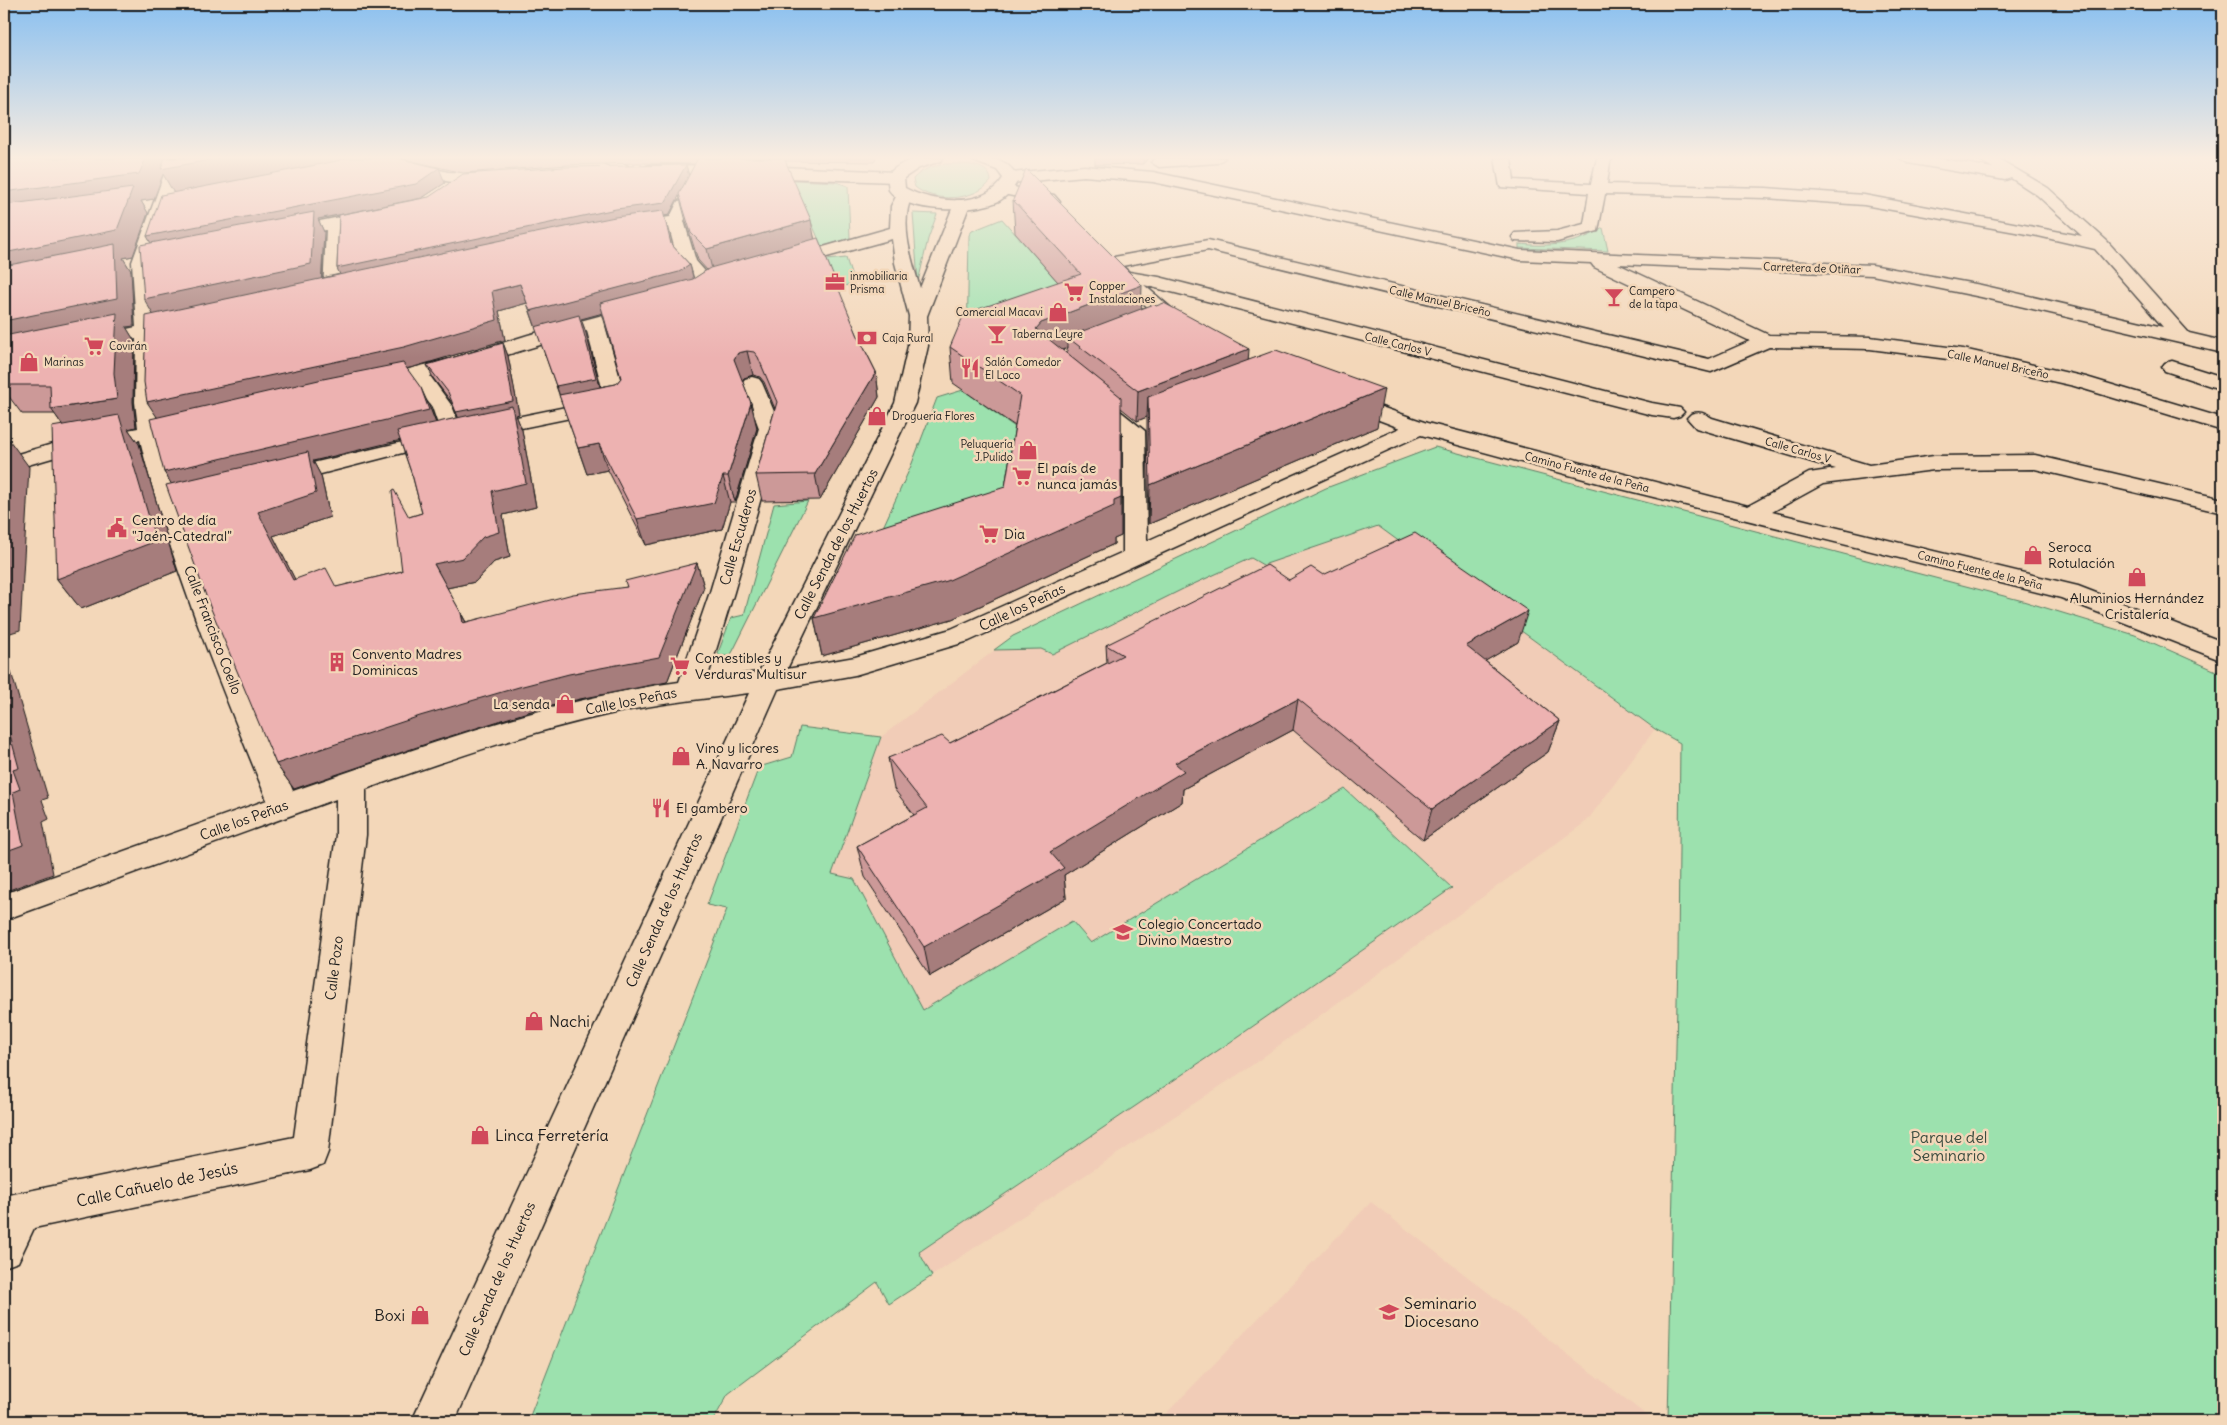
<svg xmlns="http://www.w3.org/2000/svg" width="2227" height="1425" font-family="Delius,sans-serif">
<rect width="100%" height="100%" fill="#f3d7b9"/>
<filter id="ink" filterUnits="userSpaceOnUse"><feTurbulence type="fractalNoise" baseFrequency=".02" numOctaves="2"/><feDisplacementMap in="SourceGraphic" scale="10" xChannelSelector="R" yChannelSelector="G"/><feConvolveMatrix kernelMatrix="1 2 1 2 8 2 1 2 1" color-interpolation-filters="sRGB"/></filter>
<g filter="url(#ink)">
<path fill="#f1ccb7" d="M1326 488 1655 729 1587 821 1248 1068 889 1304 802 1127 796 973 881 737 1013 636Z
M1371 1202 1654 1421H1159Z"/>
<path fill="#9ce1ae" stroke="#5c7e65" d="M946 164C960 164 990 162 991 181 975 201 934 203 915 187L913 179C922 169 933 166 946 164Z
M793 180 836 182 848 186 850 238 822 247Z
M913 213 937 214 928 239 918 282Z
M1002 219 1081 308 967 349 969 235 972 231Z
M1603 228 1608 251 1519 248V244C1549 247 1577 245 1603 228Z
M846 258 854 284 837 287 827 260Z
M963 390 1022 432 1008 524 862 573 911 466 937 398Z
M1435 447 2023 601 2135 635 2223 674V1421H1668L1678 956 1680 743 1655 729 1378 526 1263 565 1251 558 1185 588 1052 654 1041 649 994 650 1013 636 1326 488Z
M808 501 733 651 730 656H719L718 653 731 618 744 615 774 504Z
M800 727 881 737 832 874 854 879 923 1010 1072 921 1091 943 1345 789 1452 888 1226 1045 919 1252 932 1276 889 1304 877 1282 728 1394 713 1421H528L727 909 707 905 759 767 792 757Z"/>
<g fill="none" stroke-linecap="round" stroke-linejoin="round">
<defs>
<path id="minor" d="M170 158H186L150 262 155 323 182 317 189 319 192 323 189 327 156 334 155 402 158 424 189 418 197 419 200 424 197 429 160 436C193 559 243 674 293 791 418 748 547 700 679 682L710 592 759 428 742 383 745 379 752 377 759 379 762 383 781 428 734 592 707 679 759 672 895 403 908 346 909 316 895 263 892 239 787 268 781 267 778 263 781 259 890 228 891 206 898 193 904 191 912 196C899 223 912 261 920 288L954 204 956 200H968L970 204 927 316 928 346 915 403 787 669 855 657 951 629 1123 552V433L1085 402 1082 398 1085 394 1092 392 1099 394 1145 431 1147 541 1400 428 1337 404 1334 400 1337 396 1344 394 1427 423 1748 506 1809 473 1836 469 1696 428 1687 418 1691 414C1700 411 1704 413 1712 418L1869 465 1934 456 2035 455 2223 499V513L2035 469 1934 470 1823 484 1772 512 2078 586 2223 642V661L2061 598 1617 488 1421 435 969 641 855 675 778 689 455 1421H412L749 693C701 699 653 704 606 715 525 733 444 761 366 789V835L328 1152 323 1165 310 1170 34 1228 18 1262 4 1267V1196L294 1137 336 835V799L4 920V894L267 800C219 681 170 564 140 440L59 456 4 472V458L56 443 138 428 135 402 136 339 93 348 86 346 83 342 86 338 136 327 132 262Z
M364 158H390L448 172 495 174 503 179C490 198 388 167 366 161Z
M595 158H615L634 170 626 175Z
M1156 158H1225L1217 163 1159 167 1151 162Z
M1495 158H1511L1514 180 1591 184 1597 158H1613L1610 162 1607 184 1766 188 1864 195 2082 236 2037 195 2011 178 2005 180 1908 163 1900 158H1936L1993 168 1977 158H1997L2048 188 2107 241 2189 333 2223 341V353L1981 297 1872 275 1618 264 1769 335 1870 337 1963 349 2086 377 2223 418V431L2074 386 1963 361 1870 349 1769 347 1711 372 1208 250 1122 266 1129 272 1159 277 1652 403 1680 408 1684 412 1680 416 1673 418 1652 415 1144 285 1177 313 1195 323 1198 327 1195 331H1181L1163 321 1103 267 1100 263 1103 259 1208 240 1709 359 1750 341 1594 267 1591 263 1520 260 1153 182 1084 176 1011 183 1003 178 1011 173 1084 166 1153 172 1520 250 1872 265 1981 285 2163 327 2095 249 2038 236 1864 205 1766 198 1605 194 1598 231 1557 242 1515 241 1512 237 1515 233 1557 231 1584 224 1589 193 1500 187Z
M650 165 760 166 896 172 904 177 896 182 644 173 642 170 644 167Z
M1004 185 1054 195 1060 202 1058 206 1052 207 1043 202 998 193 996 190 998 187Z
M684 200 690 201 692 205 684 221 696 261 718 286 715 290H703L678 262 669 227 628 233 622 232 619 228 622 224 628 223 670 217 678 201Z
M375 210 381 211 383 215 381 219 343 226 341 291 339 295H325L323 291 326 230 285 238 279 237 276 233 279 229 285 228Z
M640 305 647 307 649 311 647 315 605 326 627 403 624 407 482 436 474 435 471 430 474 425 482 424 605 399 587 331 467 367 430 376 452 406 464 436 461 441H449L282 484 274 482 271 477 274 472 441 433 432 407 412 380 375 388 368 386 365 382 368 378 455 358 528 335Z
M2172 361 2223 377V390L2165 371 2162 367 2165 363Z"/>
<path id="major" d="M916 158H943L941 161 919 168 904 178 905 188C932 203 984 209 1003 178L997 170 973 161 971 158C995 158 1005 157 1019 178 1014 188 1009 195 999 201 976 213 905 214 889 190 889 187 887 180 888 177 891 167 908 161 916 158Z"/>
</defs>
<use href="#minor" stroke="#1c1c1c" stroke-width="3"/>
<use href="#major" stroke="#1c1c1c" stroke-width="3"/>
<use href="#minor" fill="#f3d7b9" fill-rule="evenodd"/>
<use href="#major" fill="#f3d7b9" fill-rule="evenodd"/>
</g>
<path fill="#cc9998" stroke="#1c1c1c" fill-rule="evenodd" d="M4 158 445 183 422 198 351 212 686 165 689 176 695 164 639 163 568 165 463 173 400 158H876L874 162 785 161 815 239 857 334 876 372 879 397 820 500 762 501 756 475 775 409 764 382 760 377 753 375 744 378 742 380 751 403 757 428 735 502H730L722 529 646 545 608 470 587 474 527 303 499 311 505 340 407 369 430 408 436 423 459 418 453 404 433 378 427 365 503 343 508 356 519 414 516 415 522 430 536 507 503 515 510 557 494 562 475 582 447 588 466 622 627 587 697 563 704 587 667 682 580 699 531 711 435 741 294 789 276 764 172 484 164 472 157 417 153 314 151 243 147 236 174 193 163 174 154 199 141 201 148 213 133 256 123 258 131 271 134 326 126 327 134 340 133 402 136 427 128 429 139 444 177 571 81 609 57 579 62 425 55 414H22L4 390ZM679 195 686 221 698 260 707 270 694 279 690 265 671 244 664 216 669 215ZM339 215 337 268 340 274 322 278 324 232 318 219ZM602 313 621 378 616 384 600 387 586 333 581 319ZM400 440 413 478 422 513 409 517 402 571 337 587 295 580 273 536 330 517 321 476 313 461Z
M1095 158H1149L1143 164 1095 165Z
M1013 200 1141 308 1156 306 1249 360 1377 427 1149 524 1147 435V417L1137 421 1121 408V536L1114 539V544L952 619 822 656 814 618 1005 487 1015 426 953 383 950 347 1058 282 1015 233ZM1067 348V354L1063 350Z
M1323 575 1518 642 1485 661 1560 721 1548 752 1423 840 1293 730 1183 789 1182 802 1064 875 1066 898 930 976 865 877 857 846 914 815 894 789 888 758 950 743 1107 663 1106 645 1289 580Z"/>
<path fill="#a67d7c" stroke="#1c1c1c" d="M146 158H352L175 195 163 174 154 199 141 201 148 213 133 256 123 258 131 271 134 326 126 327 134 340 133 402 136 427 128 429 139 444 177 571 81 609 57 579 72 438 51 409 117 399 4 353V192Z
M1143 158H1149L1143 164Z
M686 165 689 177 669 215 343 281 337 268Z
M439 168 445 183 422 198 318 219 324 232 321 285 157 321 144 299 156 252 147 236Z
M811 220 816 247 714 277 707 249Z
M690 265 695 285 684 291 581 319 586 333 603 398 563 405 530 311Z
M520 284 527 303 499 311 505 340 414 367 161 423 147 402 492 291Z
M1142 285 1141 319 1067 337V348L1042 358 1036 329 1041 323Z
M503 343 508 356 519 414 516 415 522 430 536 507 503 515 510 557 494 562 475 582 447 588 434 564 462 426 456 412Z
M1249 349 1247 378 1148 397 1147 417 1137 421 1138 391Z
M747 351 753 375 744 378 740 384 734 359 738 353Z
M876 372 879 397 820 500 815 474Z
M421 388 430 408 439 431 313 461 321 476 330 517 273 536 308 605 177 493 164 472Z
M1384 389 1377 427 1149 524 1150 485Z
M751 403 757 428 735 502 728 476Z
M7 437 29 467 20 630 4 635V478Z
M599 444 608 470 587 474 578 448Z
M723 476 730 502 722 529 646 545 637 519Z
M1121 498V536L1114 539V544L952 619 822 656 814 618Z
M697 563 704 587 667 682 580 699 531 711 435 741 294 789 276 764Z
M1528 611 1518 642 1458 677 1466 646Z
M461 613 474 638 463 623Z
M4 648 48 798 42 800 49 819 43 822 53 874 9 890 4 885V852L13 792V770L4 713Z
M1298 699 1293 730 1183 789 1182 802 1064 875 1066 898 930 976 924 947 1050 852 1175 763Z
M1560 721 1548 752 1423 840 1432 809Z"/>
<path fill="#edb2b1" stroke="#1c1c1c" d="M4 158H146L139 174 4 192Z
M165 158H220L161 169Z
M346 158H397L439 168 416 184 147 236 161 195 337 161Z
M698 158H784L811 220 707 249 691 233 679 194Z
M686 165 665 203 616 209 337 268 339 215 429 197 463 174 564 167Z
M1026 169 1142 285 1041 323 1036 329 1121 397V498L1114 501V506L947 581 814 618 855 535 1005 487 1020 395 950 347 964 314 1081 274 1013 200Z
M133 188 117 230 4 253V205Z
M663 211 671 244 690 265 679 272 530 311 520 284 492 291 497 320 404 347 147 402 144 382 146 316 526 235 615 217Z
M314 212 311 264 144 299 140 245Z
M818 238 857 334 876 372 815 474 756 475 777 402 758 357 754 352 747 351 738 353 734 359 751 403 728 476H723L714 503 637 519 599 444 578 448 559 395 616 384 621 378 600 303 693 279 710 268Z
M115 244 117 298 4 321V266Z
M1164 303 1249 349 1138 391 1067 337 1154 304 1156 306Z
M117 313 114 373 117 399 51 409 50 385H4V336Z
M579 315 596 378 556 386 535 327Z
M503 343 513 401 456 412 448 392 427 365Z
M1276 350 1384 389 1150 485 1148 397Z
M403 363 421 388 429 410 164 472 150 419 323 379Z
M512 406 526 483 492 491 499 532 483 537 463 558 434 564 461 613 463 623 573 594 627 587 625 581 697 563 659 657 569 674 519 687 420 716 276 764 209 604 166 485 308 452 316 493 258 512 293 580 326 568 336 587 402 571 392 491 394 490 409 517 422 513 413 478 397 431Z
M119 415 156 541 57 579 52 427Z
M7 437 4 478V438Z
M1415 533 1528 611 1466 646 1560 721 1432 809 1298 699 1175 763 1184 771 1050 852 1064 868 924 947 857 846 927 808 888 758 942 736 950 743 1123 655 1106 645 1267 565 1289 580 1311 567 1323 575Z
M4 713 19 768 13 770 20 789 13 792 23 845 4 852Z"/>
</g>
<linearGradient id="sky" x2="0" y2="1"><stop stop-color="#8ac0f0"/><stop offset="0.44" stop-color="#faede0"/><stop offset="1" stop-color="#faede0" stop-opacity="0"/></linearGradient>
<rect width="2227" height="358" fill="url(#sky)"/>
<defs>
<symbol id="office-bare" viewBox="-9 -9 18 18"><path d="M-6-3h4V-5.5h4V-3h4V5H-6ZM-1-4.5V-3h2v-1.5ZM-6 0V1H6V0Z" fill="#d1495b" stroke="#f3d7b9" stroke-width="2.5" paint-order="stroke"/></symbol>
<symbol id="supermarket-bare" viewBox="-9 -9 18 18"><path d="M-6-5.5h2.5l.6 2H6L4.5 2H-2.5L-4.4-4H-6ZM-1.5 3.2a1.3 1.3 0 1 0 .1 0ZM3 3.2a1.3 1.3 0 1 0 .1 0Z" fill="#d1495b" stroke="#f3d7b9" stroke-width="2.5" paint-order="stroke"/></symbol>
<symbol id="bar-bare" viewBox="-9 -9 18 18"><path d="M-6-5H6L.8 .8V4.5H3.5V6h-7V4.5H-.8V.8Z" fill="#d1495b" stroke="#f3d7b9" stroke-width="2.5" paint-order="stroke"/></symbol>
<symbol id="shop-bare" viewBox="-9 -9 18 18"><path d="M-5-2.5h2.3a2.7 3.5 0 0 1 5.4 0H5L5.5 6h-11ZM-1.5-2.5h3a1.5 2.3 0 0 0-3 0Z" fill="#d1495b" stroke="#f3d7b9" stroke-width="2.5" paint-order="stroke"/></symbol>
<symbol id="bank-bare" viewBox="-9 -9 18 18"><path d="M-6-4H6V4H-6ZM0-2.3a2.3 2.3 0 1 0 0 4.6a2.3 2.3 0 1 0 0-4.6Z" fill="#d1495b" stroke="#f3d7b9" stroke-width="2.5" paint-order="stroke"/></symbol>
<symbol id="restaurant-bare" viewBox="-9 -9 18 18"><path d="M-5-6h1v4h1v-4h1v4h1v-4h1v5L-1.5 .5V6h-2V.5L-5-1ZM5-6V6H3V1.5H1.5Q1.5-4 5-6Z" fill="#d1495b" stroke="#f3d7b9" stroke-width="2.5" paint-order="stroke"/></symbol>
<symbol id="civic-bare" viewBox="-9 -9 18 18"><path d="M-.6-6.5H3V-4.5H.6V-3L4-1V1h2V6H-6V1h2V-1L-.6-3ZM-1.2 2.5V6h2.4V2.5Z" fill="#d1495b" stroke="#f3d7b9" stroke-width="2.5" paint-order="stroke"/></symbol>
<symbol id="building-bare" viewBox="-9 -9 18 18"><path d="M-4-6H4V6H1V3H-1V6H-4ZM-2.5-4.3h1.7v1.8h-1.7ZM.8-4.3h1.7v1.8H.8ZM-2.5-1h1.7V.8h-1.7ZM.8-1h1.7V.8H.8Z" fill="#d1495b" stroke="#f3d7b9" stroke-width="2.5" paint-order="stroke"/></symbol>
<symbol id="school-bare" viewBox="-9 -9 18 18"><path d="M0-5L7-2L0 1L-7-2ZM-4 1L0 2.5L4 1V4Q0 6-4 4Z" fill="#d1495b" stroke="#f3d7b9" stroke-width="2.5" paint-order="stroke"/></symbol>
<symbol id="university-bare" viewBox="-9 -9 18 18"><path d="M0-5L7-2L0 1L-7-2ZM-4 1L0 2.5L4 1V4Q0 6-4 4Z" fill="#d1495b" stroke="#f3d7b9" stroke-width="2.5" paint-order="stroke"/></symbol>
</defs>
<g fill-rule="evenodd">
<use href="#office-bare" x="821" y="268" width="28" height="28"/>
<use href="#supermarket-bare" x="1060" y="278" width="28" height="28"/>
<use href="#bar-bare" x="1600" y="283" width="28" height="28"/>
<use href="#shop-bare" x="1044" y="298" width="28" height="28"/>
<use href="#bar-bare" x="983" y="320" width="28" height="28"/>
<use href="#bank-bare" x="853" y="324" width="28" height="28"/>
<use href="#supermarket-bare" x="80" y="332" width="28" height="28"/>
<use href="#shop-bare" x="15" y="348" width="28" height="28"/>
<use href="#restaurant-bare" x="956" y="354" width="28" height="28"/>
<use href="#shop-bare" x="863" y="402" width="28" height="28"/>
<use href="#shop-bare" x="1014" y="436" width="28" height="28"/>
<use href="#supermarket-bare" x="1008" y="462" width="28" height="28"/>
<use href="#civic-bare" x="103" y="514" width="28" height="28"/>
<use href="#supermarket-bare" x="975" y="520" width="28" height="28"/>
<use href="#shop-bare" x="2019" y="541" width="28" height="28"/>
<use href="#shop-bare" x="2123" y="563" width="28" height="28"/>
<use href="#building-bare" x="323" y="648" width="28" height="28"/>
<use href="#supermarket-bare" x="666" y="652" width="28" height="28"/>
<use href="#shop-bare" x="551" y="690" width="28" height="28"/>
<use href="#shop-bare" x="667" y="742" width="28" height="28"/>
<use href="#restaurant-bare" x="647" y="794" width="28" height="28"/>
<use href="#school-bare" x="1109" y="918" width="28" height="28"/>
<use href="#shop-bare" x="520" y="1007" width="28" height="28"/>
<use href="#shop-bare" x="466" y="1121" width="28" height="28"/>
<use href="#university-bare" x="1375" y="1298" width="28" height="28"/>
<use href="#shop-bare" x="406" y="1301" width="28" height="28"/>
</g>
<g text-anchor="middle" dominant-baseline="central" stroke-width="5" stroke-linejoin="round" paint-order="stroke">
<g font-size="11" fill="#1c1c1c" stroke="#f3d7b9">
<text transform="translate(1812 268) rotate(2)">Carretera de Otíñar</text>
<text transform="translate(1440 301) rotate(13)">Calle Manuel Briceño</text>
<text transform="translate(1398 344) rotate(14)">Calle Carlos V</text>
<text transform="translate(1998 364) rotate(12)">Calle Manuel Briceño</text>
<text transform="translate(1798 450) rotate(16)">Calle Carlos V</text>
<text transform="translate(1587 472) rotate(15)">Camino Fuente de la Peña</text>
<text transform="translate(1980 570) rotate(14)">Camino Fuente de la Peña</text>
</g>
<g font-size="11" fill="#1c1c1c" stroke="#f3d7b9" text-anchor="start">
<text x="850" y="276">inmobiliaria<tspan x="850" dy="13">Prisma</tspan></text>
<text x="1089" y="286">Copper<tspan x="1089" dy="13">Instalaciones</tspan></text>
<text x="1629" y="291">Campero<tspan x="1629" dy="13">de la tapa</tspan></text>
<text x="1043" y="312" text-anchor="end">Comercial Macavi</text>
<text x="1012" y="334">Taberna Leyre</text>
<text x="882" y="338">Caja Rural</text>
<text x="109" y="346">Covirán</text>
<text x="44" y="362">Marinas</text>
<text x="985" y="362">Salón Comedor<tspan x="985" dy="13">El Loco</tspan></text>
<text x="892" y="416">Droguería Flores</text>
<text x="1013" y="444" text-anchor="end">Peluquería<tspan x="1013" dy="13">J.Pulido</tspan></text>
</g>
<g font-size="14" fill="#1c1c1c" stroke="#f3d7b9" text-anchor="start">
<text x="1037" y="468">El país de<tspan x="1037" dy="16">nunca jamás</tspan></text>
<text x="132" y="520">Centro de día<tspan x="132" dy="16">"Jaén-Catedral"</tspan></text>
<text x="1004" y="534">Dia</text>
<text x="2048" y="547">Seroca<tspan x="2048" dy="16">Rotulación</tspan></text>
<text x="2137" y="598" text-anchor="middle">Aluminios Hernández<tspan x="2137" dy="16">Cristalería</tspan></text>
<text x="352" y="654">Convento Madres<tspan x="352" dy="16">Dominicas</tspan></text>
<text x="695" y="658">Comestibles y<tspan x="695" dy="16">Verduras Multisur</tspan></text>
<text x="550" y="704" text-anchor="end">La senda</text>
<text x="696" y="748">Vino y licores<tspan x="696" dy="16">A. Navarro</tspan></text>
<text x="676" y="808">El gambero</text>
<text x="1138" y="924">Colegio Concertado<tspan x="1138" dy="16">Divino Maestro</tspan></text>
</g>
<g font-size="14" fill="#1c1c1c" stroke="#f3d7b9">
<text transform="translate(738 537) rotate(-74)">Calle Escuderos</text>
<text transform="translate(836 544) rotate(-63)">Calle Senda de los Huertos</text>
<text transform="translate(1022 607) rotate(-25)">Calle los Peñas</text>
<text transform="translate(213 630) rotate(69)">Calle Francisco Coello</text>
<text transform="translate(631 701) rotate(-11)">Calle los Peñas</text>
<text transform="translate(244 820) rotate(-20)">Calle los Peñas</text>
<text transform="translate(664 910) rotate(-66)">Calle Senda de los Huertos</text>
<text transform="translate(334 968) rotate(-83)">Calle Pozo</text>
<text transform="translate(497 1279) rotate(-66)">Calle Senda de los Huertos</text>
</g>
<g font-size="16" fill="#1c1c1c" stroke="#f3d7b9" text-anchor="start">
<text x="549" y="1021">Nachi</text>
<text x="495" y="1135">Linca Ferretería</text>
<text x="1404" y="1303">Seminario<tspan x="1404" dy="18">Diocesano</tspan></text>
<text x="405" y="1315" text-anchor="end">Boxi</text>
</g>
<g font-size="16" fill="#3c4d40" stroke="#f3d7b9">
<text x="1949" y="1137">Parque del<tspan x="1949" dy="18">Seminario</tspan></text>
</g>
<g font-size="16" fill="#1c1c1c" stroke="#f3d7b9">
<text transform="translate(157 1184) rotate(-12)">Calle Cañuelo de Jesús</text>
</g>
</g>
<rect width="2227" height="1425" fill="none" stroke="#f3d7b9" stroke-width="20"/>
<rect x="10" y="10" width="2207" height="1405" fill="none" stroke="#1c1c1c" stroke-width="2" filter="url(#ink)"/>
</svg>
